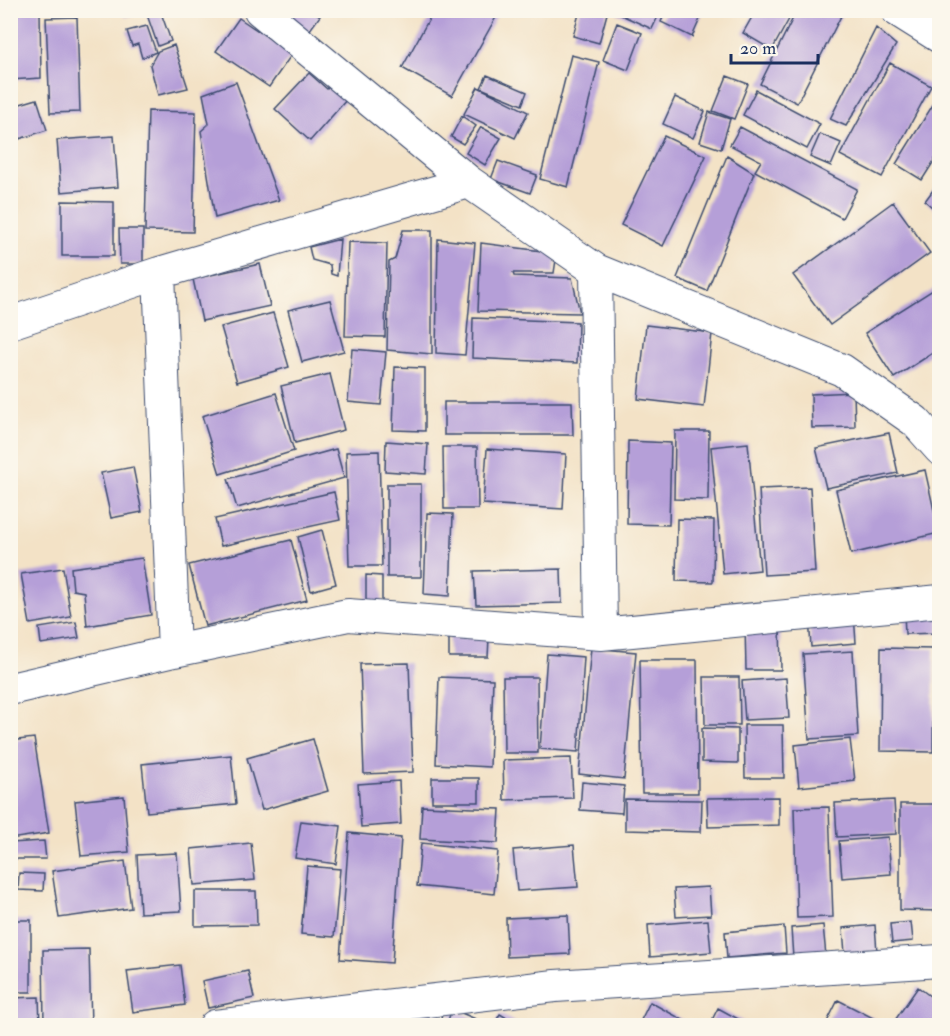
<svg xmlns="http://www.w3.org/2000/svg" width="950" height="1036" font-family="'IM FELL Double Pica',serif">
<rect width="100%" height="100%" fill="#fbf7ec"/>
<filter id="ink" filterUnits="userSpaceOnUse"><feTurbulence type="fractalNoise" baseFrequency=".0167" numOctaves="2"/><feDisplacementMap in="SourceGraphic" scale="12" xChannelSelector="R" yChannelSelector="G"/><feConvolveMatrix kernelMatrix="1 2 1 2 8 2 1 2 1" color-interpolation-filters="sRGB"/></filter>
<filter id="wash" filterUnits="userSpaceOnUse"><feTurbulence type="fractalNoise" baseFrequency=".008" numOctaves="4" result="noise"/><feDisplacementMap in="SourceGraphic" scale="24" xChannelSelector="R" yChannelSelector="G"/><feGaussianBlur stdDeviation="1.35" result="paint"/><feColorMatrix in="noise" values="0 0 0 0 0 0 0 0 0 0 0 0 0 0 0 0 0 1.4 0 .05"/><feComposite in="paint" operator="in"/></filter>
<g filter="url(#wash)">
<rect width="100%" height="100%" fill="#f3e2c6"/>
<g id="blocks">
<path fill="#b59fd8" d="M10 10H40L41 78 10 80Z
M123 10H137L138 14 125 17Z
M151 10H160L171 41 158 46 146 12Z
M273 10H312L320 16 307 34Z
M434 10H500L452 96 402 68Z
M580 10H608L599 43 573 36Z
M618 10H661L652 29 617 13Z
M666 10H704L692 37 661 22Z
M756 10H794L772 50 743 33Z
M797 10H836L842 14 797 103 760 84Z
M77 17 80 112 50 113 46 18Z
M239 18 292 54 269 87 216 51Z
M617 23 642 33 628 70 603 60Z
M147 26 156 52 142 58 138 44 132 46 127 31Z
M876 28 896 45 846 126 830 119Z
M174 45 188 88 158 95 150 65 158 51Z
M571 55 599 62 568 187 540 179Z
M890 63 931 86 882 177 840 155Z
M309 73 327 89 331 85 347 99 310 141 275 109Z
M487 75 527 92 522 105 481 88Z
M727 76 748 84 734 119 713 111Z
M236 82 279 200 215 218 201 131 209 124 203 94Z
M478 87 528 112 515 138 464 114Z
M756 90 820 124 807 149 743 115Z
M939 95V153L922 180 896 164Z
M675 97 705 111 693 138 663 124Z
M37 99 47 130 10 142V107Z
M148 111 196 112 193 232 145 231Z
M709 112 730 119 721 149 700 142Z
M462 116 476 126 463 144 451 137Z
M481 127 501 138 485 165 466 153Z
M740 127 857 189 842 218 755 171 761 161 730 145Z
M820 134 841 143 831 166 810 157Z
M114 136 118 187 61 192 57 140Z
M664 136 706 156 663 246 621 225Z
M727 156 754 173 707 291 677 278Z
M498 161 537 175 530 193 491 179Z
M939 182V213L925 201Z
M62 201 114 202V256H62Z
M893 202 930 253 830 325 793 275Z
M119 229H143V264H120Z
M403 230H432V354L387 350 389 262 395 259Z
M340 239 337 276 331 274 330 265 312 260 309 247Z
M438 239 475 243 465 355 436 353Z
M348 242 387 243 385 337 345 336Z
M481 243 557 253 554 273H513L514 276 572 278 580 313 478 311Z
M260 264 270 306 202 321 193 279Z
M939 286V349L894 378 865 333Z
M330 300 344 351 302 362 288 310Z
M273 313 289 367 237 382 221 327Z
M473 318 578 322 577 363 472 358Z
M646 325 712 333 704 407 638 399Z
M352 349 386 352 381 405 348 402Z
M395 367 425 368V431L393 430Z
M330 374 344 430 295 443 281 386Z
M854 392 855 427 812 428 811 394Z
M276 393 294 451 220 474 202 416Z
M444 402H572L573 435H444Z
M675 431H709L708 500 674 499Z
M889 433 898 473 826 488 816 448Z
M386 441 428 444 426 474 385 471Z
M628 441 671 443 669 525 627 524Z
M748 443 760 570 723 574 711 447Z
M443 447H477L478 509H444Z
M336 449 344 478 237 508 228 479Z
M487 449 566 454 563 509 483 504Z
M379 451 382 566H349L346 452Z
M133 467 142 512 111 518 101 473Z
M925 470 939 533 851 554 836 490Z
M387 484H421V577H387Z
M810 487 815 572 764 575 759 489Z
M334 492 340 520 221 546 215 519Z
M427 513 453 514 450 596 424 594Z
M677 519 714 520 713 582 676 581Z
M322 530 336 584 311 591 298 537Z
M291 540 307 600 205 626 189 565Z
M142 558 151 615 87 626 84 592 73 590 71 568Z
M63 568 71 617 30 624 21 574Z
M561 569 562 603 476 605 474 571Z
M366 575 382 576V603H366Z
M939 611V633L905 634 904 612Z
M854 614 856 643 811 647 809 618Z
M76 622 79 638 41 644 39 628Z
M745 624H780L781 670H746Z
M449 637 489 638 488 657H449Z
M591 648 636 652 624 779 579 774Z
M881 648 934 649 933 752 880 751Z
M853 651 858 736 809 739 803 654Z
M547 654 584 657 578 752 540 749Z
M640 660H697L698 793H642Z
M409 663 413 772 364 774 360 664Z
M439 677 493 679 490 767 436 764Z
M503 677H537L538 753H504Z
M704 677H739L740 725H705Z
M786 678 789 718 745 720 742 681Z
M744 725H783L784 778H745Z
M702 728 738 729V763L702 762Z
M34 738 49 833 10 839V741Z
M313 739 328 791 262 810 247 758Z
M850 739 855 781 799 787 795 745Z
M231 755 236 804 147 812 142 764Z
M571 758 573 798 504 800 503 760Z
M432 778H479V802H432Z
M399 781 401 824 361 827 358 784Z
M582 782 624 786 622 813 580 810Z
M124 796 129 852 81 856 75 801Z
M779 797V825L708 827 707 798Z
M625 799 702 800 701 832 625 830Z
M894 800 896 834 837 837 835 803Z
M900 804H939V911L900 910Z
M422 806 500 809 498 843 420 839Z
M829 807 833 917 797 918 794 808Z
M301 821 341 826 336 864 295 858Z
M349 833 401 838 392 963 340 959Z
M888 837 891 874 842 878 839 841Z
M44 841 46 859H10V843Z
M251 843 255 880 194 885 191 849Z
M421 843 498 851 494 894 417 886Z
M574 845 578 887 517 891 513 850Z
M177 853 181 911 140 913 137 855Z
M125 861 131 908 59 918 52 871Z
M307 866 340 869 334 937 301 934Z
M19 873 44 874 43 891 18 890Z
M709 887 711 915 676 917 674 889Z
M195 891H256L257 925 195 926Z
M568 915 570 954 507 957 506 918Z
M10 920H31V992H10Z
M708 920 711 952 650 957 648 925Z
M911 922 913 941 892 943 890 924Z
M823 925 826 956 793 958 791 928Z
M875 925 877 952 845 954 843 928Z
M784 926 786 953 727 958 725 932Z
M89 949 91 1026H44L43 950Z
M180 965 185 1005 133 1012 127 971Z
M248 971 254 998 208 1008 202 981Z
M918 987 939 1003V1026H891Z
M39 997 40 1026H11L10 998Z
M838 1000 879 1021 876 1026H825Z
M650 1002 694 1026H638Z
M414 1006 442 1015 439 1026H408Z
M718 1008 751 1026H709Z
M452 1009 485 1023 484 1026H446Z
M500 1014 520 1026H493Z"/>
</g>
</g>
<g filter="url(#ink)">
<use href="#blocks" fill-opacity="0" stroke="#3b4a6e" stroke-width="1.5"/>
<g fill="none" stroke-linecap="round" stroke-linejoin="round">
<defs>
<path id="minor" d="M260 10 469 182 596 270 842 370 915 421 940 449
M897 10 940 37
M596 270 601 634
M159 273 174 651
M10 323 159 273 469 182
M10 689 174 651 348 615 601 634 940 601
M215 1026 555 986 940 961"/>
</defs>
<use href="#minor" stroke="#3b4a6e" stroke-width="34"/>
<use href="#minor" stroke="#fff" stroke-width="32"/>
</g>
</g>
<rect width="950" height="1036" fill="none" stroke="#fbf7ec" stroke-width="36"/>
<path d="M731 54v9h87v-9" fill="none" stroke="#1b2f5e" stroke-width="3"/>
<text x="740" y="54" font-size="18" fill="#1b2f5e" stroke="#fbf7ec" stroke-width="4.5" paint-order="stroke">20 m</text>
</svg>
